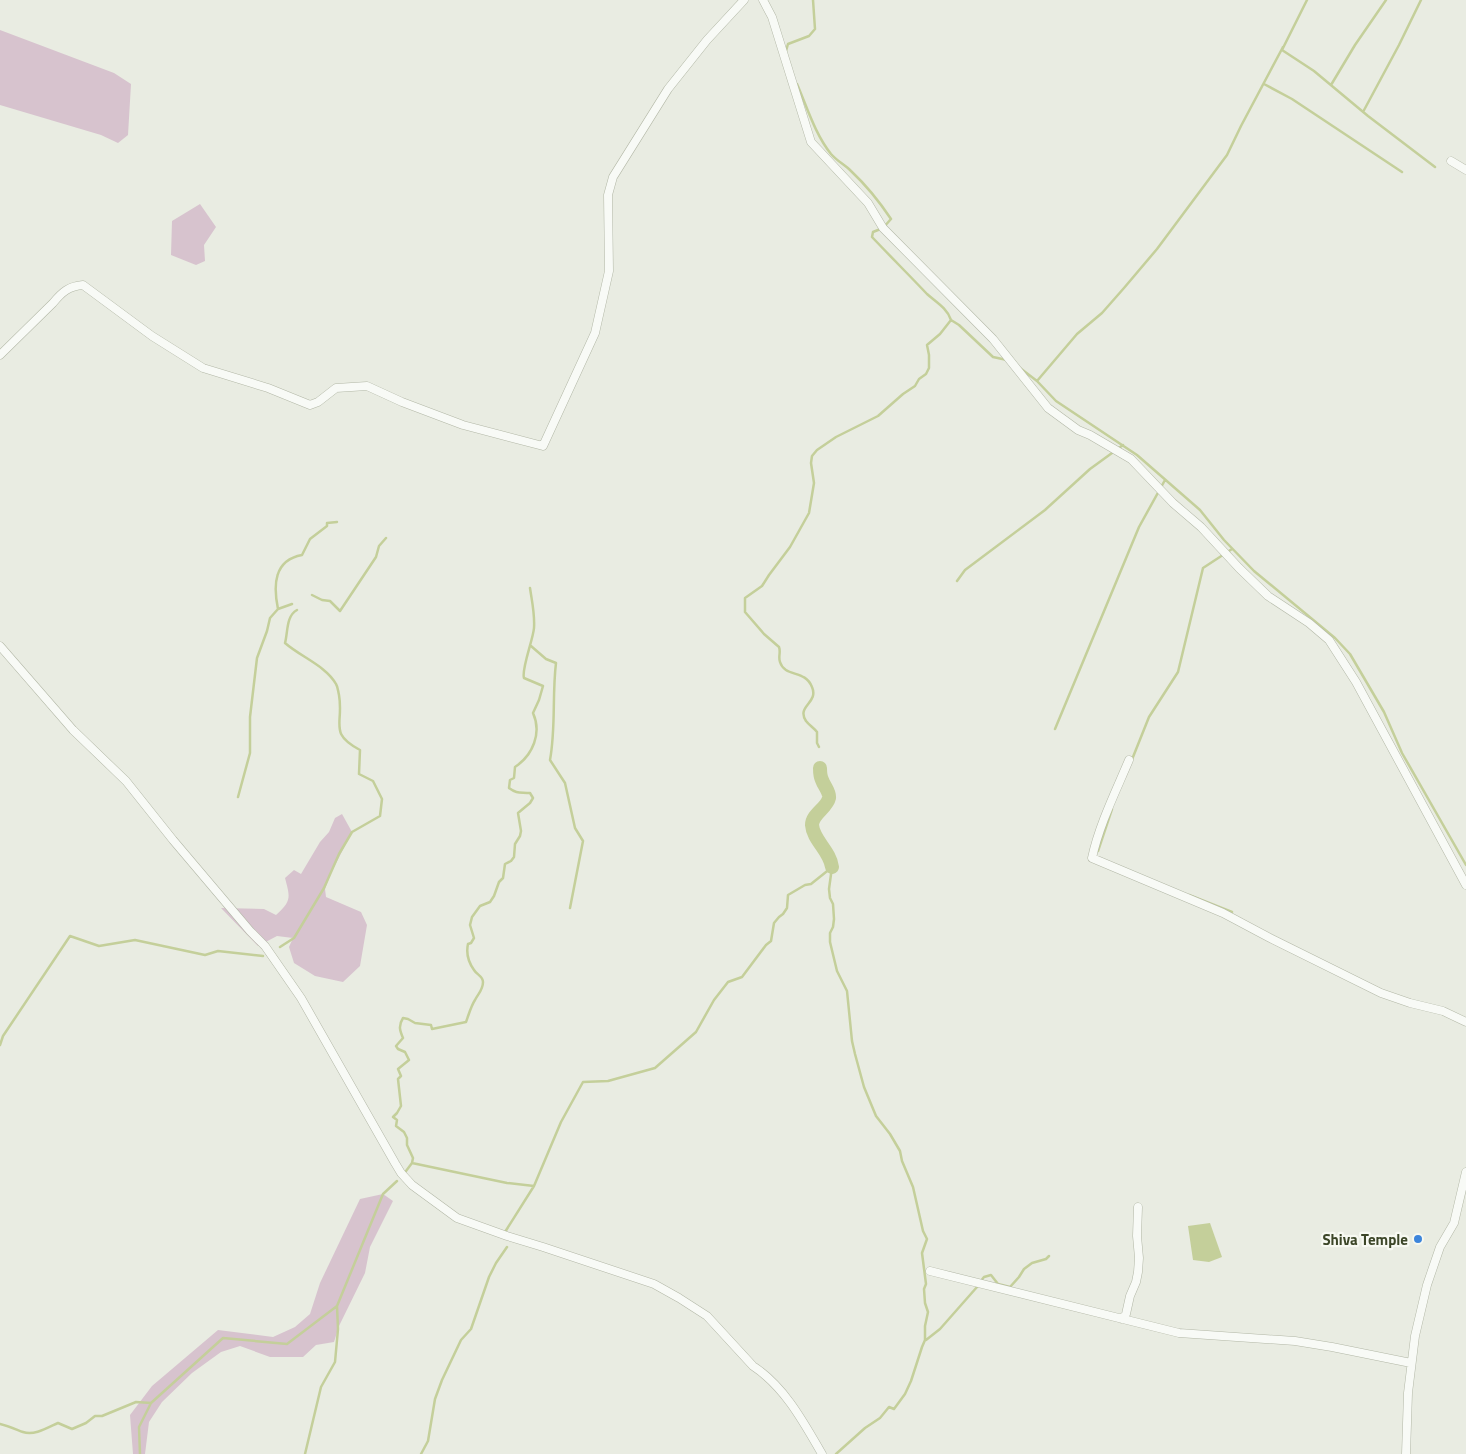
<svg xmlns="http://www.w3.org/2000/svg" width="1466" height="1454" font-family="'Titillium Web',sans-serif">
<rect width="100%" height="100%" fill="#e9ece2"/>
<path fill="#d7c3ce" d="M0 30 114 73 131 84 128 135 118 143 101 135 0 105Z
M200 204 216 227 204 245 205 261 196 265 171 255 172 221Z
M342 814 352 832 331 873 325 889 326 897 361 912 367 925 360 966 343 982 315 976 294 963 289 947 293 938 277 936 258 946 221 908 264 909 276 915C292 901 290 897 285 878L294 870 301 874 320 842 329 832 335 818Z
M383 1194 393 1201 370 1247 365 1273 339 1326 334 1342 316 1345 303 1357H270L240 1346 221 1352 192 1373 162 1402 149 1422 145 1454H133L130 1415 152 1386 218 1330 273 1337 295 1327 310 1314 320 1283 360 1199Z"/>
<path fill="#c4cf9a" d="M1210 1223 1222 1257 1209 1262 1193 1260 1188 1226Z"/>
<g fill="none" stroke-linecap="round" stroke-linejoin="round">
<path stroke="#c4cf9a" stroke-width="2.5" d="M1282 50 1314 71 1368 116 1435 167
M786 51 788 44 809 36 815 29 813 0
M797 84C807 107 815 134 831 154 837 161 845 165 851 171 867 186 879 201 891 219L883 228 873 232 872 237C890 256 909 275 927 294 936 302 947 308 951 320L940 334 927 345 929 355V368L926 374 919 379 915 386 903 394 878 416 836 437 817 450 812 456 811 463 814 483 809 513 790 547 769 575 762 586 745 598V612L764 634 779 647C781 652 778 657 780 662 785 678 805 669 812 687 819 703 796 706 806 721 809 725 814 728 817 732V743L819 747
M1264 84 1292 99 1402 172
M1331 85 1355 45 1386 0
M1363 112 1399 45 1421 0
M951 320 959 325 993 357 1007 360
M1020 368 1037 381 1077 334 1102 313 1124 288 1157 249 1227 155 1241 126 1283 47 1282 50 1307 0
M1037 381 1056 401 1137 455 1200 510 1224 540 1254 571 1335 638 1350 654 1384 712 1402 753 1466 865
M957 581 965 570 1045 510 1090 469 1123 445
M312 595 322 600 330 601 340 611 376 557 379 546 386 538
M278 609C273 585 274 560 302 555L310 539 327 526V523L337 522
M531 646 546 659 556 663C552 695 556 728 550 760L565 783 575 828 583 841 570 908
M1055 729 1139 527 1165 480
M1131 762 1149 717 1178 672 1203 568 1232 549
M238 797 250 753V717L257 658 267 631 270 618 278 609 292 604
M1098 851 1112 809
M832 867 829 889 830 898 833 904 834 919 833 927 830 933V942L837 971 847 991 852 1041 855 1054 864 1087 876 1116 890 1134 900 1151 902 1161 913 1187 923 1231 927 1239 922 1253 926 1284 924 1289 925 1303 928 1312 925 1326V1340L922 1347 911 1381 905 1394 894 1409 889 1407 880 1418 865 1428 836 1454
M1189 895 1232 912
M280 947 294 938 324 888 339 854 352 832 380 816 382 799 373 781 359 774 360 750C328 733 344 724 339 695 338 691 338 687 336 684 326 666 301 657 285 643 288 632 286 616 297 610
M0 1045 3 1036 70 936 99 946 135 940 205 955 218 951 263 956
M412 1163 507 1183 534 1186 561 1122 583 1082 608 1081 655 1068 696 1032 714 1000 728 982 742 977 766 945 771 941 774 923 779 917 783 914 787 908 788 895 805 885 811 884 831 868
M406 1171 412 1163 413 1158 407 1145V1138L404 1132 396 1126 397 1120 393 1117 397 1113 401 1106 398 1079 401 1076 398 1069 409 1060 405 1052 398 1049 396 1046 403 1038C400 1031 398 1026 403 1018L408 1019 415 1023 431 1025 432 1029 466 1022C469 1014 471 1006 475 1000 478 994 483 990 483 982 483 976 477 975 474 970 469 963 466 953 468 944L471 943 474 938 470 925 472 917 480 906 490 902 494 896 499 882 503 878 505 864 511 861 514 857 515 844 520 836 521 831 518 813 530 803 533 798 530 793C520 792 517 794 509 788L510 780 514 778 515 767C533 755 542 733 533 713L539 700 543 686 524 678C521 670 533 640 534 628 535 614 532 602 530 588
M505 1232 534 1186
M980 1282 984 1277 991 1275 998 1284 1010 1287 1019 1277 1024 1269 1032 1263 1046 1259 1049 1256
M926 1340 940 1329 977 1287
M0 1424C8 1426 15 1429 23 1432 34 1436 47 1428 58 1423L72 1429 86 1423 95 1416H102L136 1402 151 1403
M140 1454 139 1427 151 1403 223 1338 287 1344 337 1306 383 1194 397 1181
M305 1454 321 1387 335 1362 338 1329 337 1306
M421 1454 428 1441 435 1399 442 1380 461 1340 471 1329 489 1277 496 1263 507 1247"/>
<path stroke="#c4cf9a" stroke-width="14" d="M820 768C820 772 820 776 822 780 824 786 830 792 829 798 827 808 812 814 812 825 813 840 830 851 832 867"/>
<defs>
<path id="minor" d="M763 0 772 17 811 142 868 203 883 228 993 339 1048 408 1078 430 1090 435 1131 459 1173 503 1201 527 1239 568 1268 596 1309 623 1329 640 1356 682 1466 885
M1451 161 1466 170
M0 355 53 303C62 292 69 286 83 285L152 336 203 368 268 388 310 405 318 402 336 388 367 386 402 402 463 425 543 446 595 333 609 271 608 195 613 177 668 89 707 40 744 0
M0 646 73 730 126 781 173 840 250 931 265 946 301 998 395 1163 401 1173 412 1185 457 1218 507 1236 543 1247 654 1284 679 1298 707 1316 753 1366C785 1387 804 1423 822 1454
M1129 760C1116 791 1099 825 1092 858L1223 913 1270 938 1381 993 1410 1003 1443 1011 1466 1022
M930 1271 1179 1333 1295 1341 1332 1347 1411 1363
M1122 1319 1126 1314 1130 1296 1136 1282 1138 1272 1139 1258 1137 1236 1138 1207
M1406 1454 1408 1393 1415 1336 1427 1285 1440 1247 1454 1223 1466 1172"/>
</defs>
<use href="#minor" stroke="#b2b7a6" stroke-width="9"/>
<use href="#minor" stroke="#f8faf6" stroke-width="8"/>
</g>
<circle fill="#3d85db" stroke="#f7f9f2" stroke-width="2" cx="1418" cy="1239" r="5"/>
<g text-anchor="middle" dominant-baseline="central" stroke-width="4.5" stroke-linejoin="round" paint-order="stroke">
<g font-size="15" font-weight="bold" fill="#3c4628" stroke="#f7f9f2" text-anchor="end">
<text x="1408" y="1239">Shiva Temple</text>
</g>
</g>
</svg>
